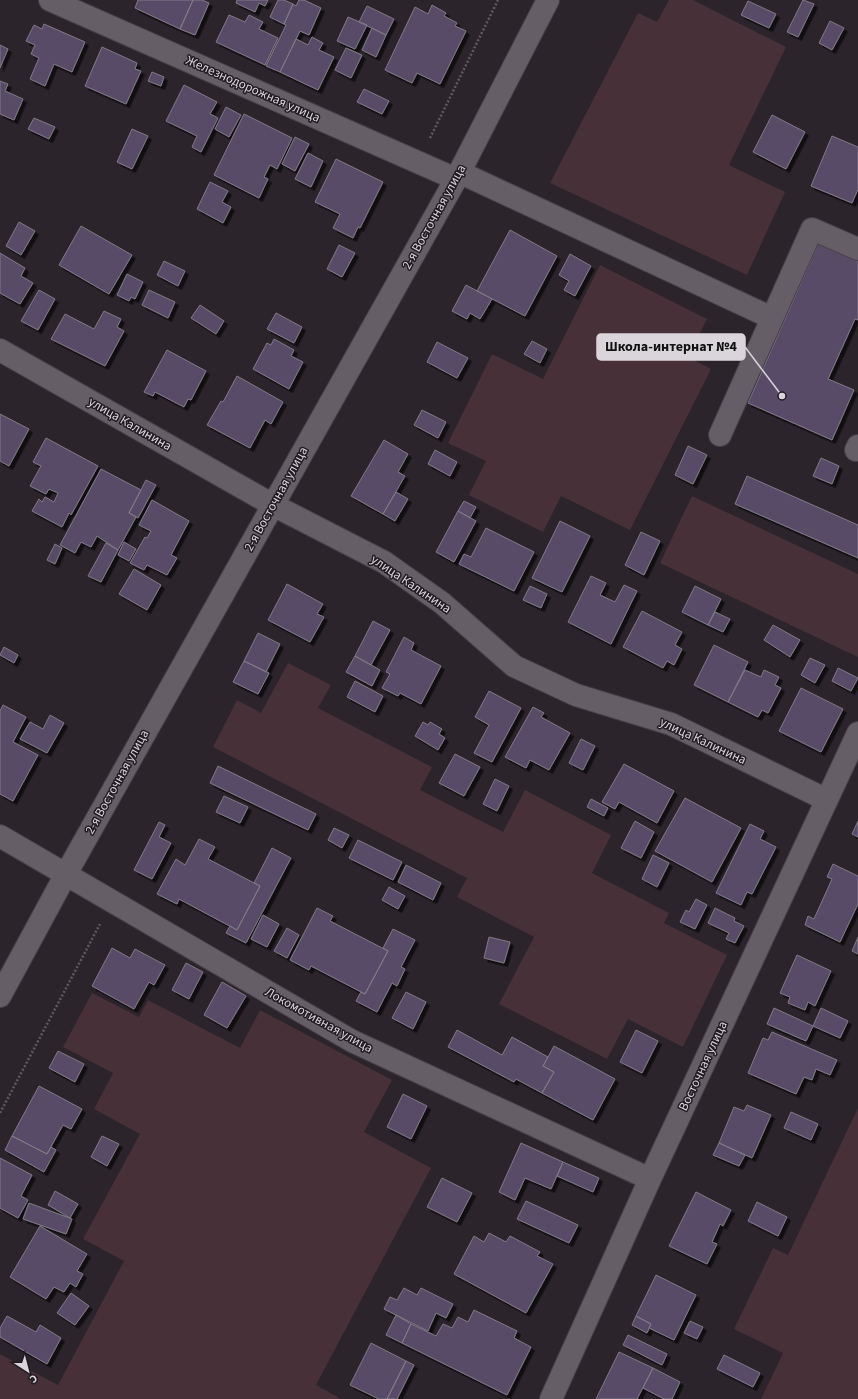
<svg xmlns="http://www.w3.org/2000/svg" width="858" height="1399" font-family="'Source Sans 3',sans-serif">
<defs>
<filter id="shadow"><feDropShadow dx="3.5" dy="3.5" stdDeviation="0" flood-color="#0009"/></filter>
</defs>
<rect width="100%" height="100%" fill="#2b242b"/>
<path fill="#473037" d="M669 0H693L786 47 729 165 785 192 747 275 550 183 638 13 657 22Z
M600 265 707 319 688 357 711 369 630 530 561 496 543 532 469 495 486 461 448 443 492 354 543 379Z
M692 496 858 574V657L660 563Z
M288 663 331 685 318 708 432 767 420 790 503 832 525 790 611 835 592 873 669 913 664 923 727 955 683 1047 628 1019 607 1059 499 1004 534 937 457 897 467 878 213 747 237 700 261 713Z
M92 993 139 1017 148 1000 240 1048 260 1010 392 1080 364 1132 431 1168 316 1385 341 1399H0V1354L58 1385 124 1261 83 1239 140 1134 94 1109 113 1073 63 1047Z
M858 1108V1399H761L783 1353 734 1329 773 1248 788 1255Z"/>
<path fill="#584c68" stroke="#7f7b85" filter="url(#shadow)" d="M138 0H193L180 29 135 8Z
M193 0H202L209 3 195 35 180 29Z
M237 0H268L265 6 259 3 255 12 236 3Z
M278 0H284L293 4 284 24 270 17Z
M299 0H304L321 8 309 35 300 31 280 72 266 66 286 25 284 24 293 4 296 6Z
M803 0 814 4 798 37 787 32Z
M748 1 776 14 769 28 741 15Z
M432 5 446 13 444 16 457 23 455 26 466 31 440 84 417 73 412 83 385 70 415 7 428 14Z
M367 6 394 19 386 35 359 22Z
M229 15 245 22 249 15 263 22 259 29 278 38 265 65 216 42Z
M348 17 367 25 355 49 337 41Z
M830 21 844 28 832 50 819 43Z
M44 24 85 42 72 72 54 64 45 86 30 79 39 58 31 54 35 45 26 41 34 25 42 29Z
M372 28 386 35 376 57 362 50Z
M312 37 323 43 319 50 334 57 318 90 280 72 296 39 308 45Z
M0 45 8 49 0 68Z
M102 47 137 63 135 69 141 71 126 104 85 86Z
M346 48 362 55 351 78 335 70Z
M152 72 164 77 161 86 148 81Z
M0 81 8 84 5 91 23 99 14 120 0 114Z
M184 85 217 102 210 114 218 118 201 152 192 147 197 136 166 121Z
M364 89 389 101 382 114 357 102Z
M226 107 241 115 229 137 215 129Z
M244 114 292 138 277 169 270 165 264 177 268 179 259 198 214 175Z
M772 115 805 132 786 169 753 152Z
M34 118 55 127 49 139 28 129Z
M132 129 148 136 132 169 117 162Z
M832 136 858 147V189L852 203 811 186Z
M295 137 309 144 295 171 282 164Z
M308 153 323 161 311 187 295 179Z
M336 159 383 182 360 228 358 227 353 238 333 228 340 214 315 202Z
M210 182 228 191 222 202 231 207 223 223 197 209Z
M19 222 35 231 21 255 6 246Z
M81 226 132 255 109 294 59 265Z
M510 230 557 256 525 316 477 291Z
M818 244 858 261V320L855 319 828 379 854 390 832 440 748 403Z
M339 245 355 253 342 277 327 269Z
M0 253 25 268 21 276 33 283 20 304 0 293Z
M570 254 591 266 575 296 564 290 569 281 559 275Z
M164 261 185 271 178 286 157 275Z
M127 274 143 282 135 299 131 297 129 301 117 295Z
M466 285 492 299 480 319 470 313 467 319 452 311Z
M39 290 55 299 38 330 21 321Z
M149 290 175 302 168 318 142 305Z
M200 305 224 321 216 334 191 318Z
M104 311 121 319 117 327 124 331 105 366 51 339 65 314 94 329Z
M276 313 302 327 294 343 267 329Z
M274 339 294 350 291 356 303 362 289 389 253 369 267 343 271 345Z
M532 341 547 349 540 363 524 354Z
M437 342 468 358 457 378 427 362Z
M167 350 206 371 191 400 188 399 184 407 155 392 153 396 144 392Z
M237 376 283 402 271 424 265 420 250 448 207 425 221 401 223 402Z
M422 410 446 422 438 438 414 425Z
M0 414 29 429 9 466 0 461Z
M46 438 98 466 71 515 69 513 62 527 32 511 39 499 42 502 45 497 54 502 58 493 49 489 46 494 30 486 41 466 33 462Z
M384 440 408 454 398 472 405 476 383 514 351 496Z
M688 446 707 455 693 484 675 475Z
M435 450 457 462 450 476 428 464Z
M821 458 839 466 832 484 813 476Z
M101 469 141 490 129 513 136 517 118 550 97 536 91 547 81 542 75 553 60 545Z
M747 476 858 525V558L735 504Z
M146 480 156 485 138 518 129 513Z
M396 492 408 499 395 521 383 514Z
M152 500 189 521 171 555 177 558 167 575 147 565 144 570 130 563 145 537 147 538 151 531 139 525Z
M464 501 476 507 470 518 458 511Z
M458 511 476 521 454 562 436 552Z
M560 521 590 536 562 592 532 578Z
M486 528 534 552 514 591 459 564 464 554 471 557Z
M641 532 660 541 644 575 625 565Z
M124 542 136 549 129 561 118 555Z
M106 543 118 550 101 582 88 576Z
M55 544 62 548 55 564 47 560Z
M134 569 161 585 147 610 119 594Z
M591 576 606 583 600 595 615 602 624 585 637 591 611 644 568 622Z
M287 584 323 604 317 614 324 617 310 642 268 620Z
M530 586 547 594 541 608 523 600Z
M695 586 721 599 708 625 682 612Z
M642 611 682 632 675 645 682 649 674 665 667 661 663 668 623 647Z
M715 612 730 619 723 632 708 625Z
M373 621 390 630 371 665 355 656Z
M773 625 800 640 790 657 764 640Z
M258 633 280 644 266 672 244 661Z
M404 637 414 643 411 650 441 666 421 704 400 693 398 696 382 688 390 674 386 672Z
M714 645 748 662 728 702 694 685Z
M4 647 18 655 14 663 0 655Z
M355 656 380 670 372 686 346 672Z
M810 658 825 665 815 683 801 675Z
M244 661 269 673 258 694 233 682Z
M838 668 858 678 851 691 832 681Z
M745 670 761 677 764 670 779 677 775 685 781 688 768 713 762 710 758 717 728 702Z
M355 681 383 696 375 712 347 697Z
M801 688 843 709 821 752 779 731Z
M489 691 521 708 492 762 474 753 489 725 475 717Z
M3 705 26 717 13 742 38 755 13 801 0 794V711Z
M533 707 544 713 541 717 570 733 549 770 530 760 526 768 505 757Z
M50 715 64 723 47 753 20 739 30 722 43 729Z
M423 722 428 725 430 722 442 729 439 734 445 738 438 750 415 736Z
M581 739 595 746 583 770 569 763Z
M455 754 480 767 464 796 439 783Z
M624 764 674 791 657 823 619 802 615 809 602 802Z
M218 766 316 814 308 830 210 783Z
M495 779 509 786 497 811 483 804Z
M224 796 248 807 240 823 216 812Z
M685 798 741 828 712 882 655 851Z
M591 799 608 808 604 816 587 807Z
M635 821 654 832 641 858 621 848Z
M858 821V837L852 834Z
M159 822 165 825 159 837 171 843 152 879 134 870Z
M750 824 764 831 760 839 776 847 752 894 747 892 741 905 716 893Z
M334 828 349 835 342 848 328 840Z
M199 839 215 847 208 859 260 886 237 930 179 899 177 904 157 894 176 859 185 865Z
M358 840 402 862 393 880 349 858Z
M272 848 291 858 246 943 226 933 230 926 237 930 260 886 254 883Z
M653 855 669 863 657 887 642 879Z
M833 864 858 876V904L840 942 805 925 808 916 814 919 832 879 827 877Z
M406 865 441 883 433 900 398 882Z
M389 887 405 896 398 909 382 900Z
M696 899 707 905 695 929 680 922 686 910 689 912Z
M317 908 333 916 330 921 388 951 365 994 311 966 309 970 290 960Z
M715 908 735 918 734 921 744 926 735 943 726 939 729 933 708 923Z
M263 915 279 924 267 947 251 939Z
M287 928 299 935 287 958 274 951Z
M393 929 415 940 401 967 405 969 397 986 392 983 377 1012 356 1001 361 992 365 994 388 951 383 948Z
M489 937 510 942 504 963 484 958Z
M858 937V954L852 951Z
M112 948 130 958 135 949 165 965 154 985 149 982 134 1009 92 986Z
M797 955 831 971 815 1006 808 1002 805 1010 788 1003 790 997 780 993Z
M186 963 203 972 189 999 172 990Z
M222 982 246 996 227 1028 204 1015Z
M406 992 426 1002 413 1029 392 1018Z
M774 1008 813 1026 806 1041 767 1024Z
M821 1008 848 1021 840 1038 813 1026Z
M457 1030 502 1055 512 1037 548 1057 543 1066 554 1072 542 1093 516 1079 514 1082 448 1047Z
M636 1030 658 1041 642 1073 620 1062Z
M772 1032 837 1060 830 1075 816 1069 812 1080 804 1077 796 1094 748 1073 763 1038 768 1040Z
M554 1046 615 1079 593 1120 542 1093 554 1072 543 1066Z
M58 1051 84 1064 75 1082 49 1068Z
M39 1086 82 1109 71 1129 63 1125 47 1154 12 1136Z
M403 1094 427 1106 411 1139 387 1127Z
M747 1105 771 1115 752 1158 719 1143 734 1107 744 1111Z
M791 1112 818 1124 811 1140 784 1128Z
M12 1136 47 1154 51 1147 56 1150 44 1172 5 1150Z
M102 1136 119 1144 107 1166 91 1157Z
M521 1143 563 1162 551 1189 525 1178 515 1200 499 1192Z
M719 1143 745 1155 739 1166 713 1155Z
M0 1158 32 1175 21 1196 28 1200 18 1218 0 1208Z
M563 1162 599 1178 593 1192 557 1176Z
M442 1178 472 1193 457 1222 427 1207Z
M55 1191 78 1204 70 1218 48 1205Z
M696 1192 731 1210 723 1226 720 1224 712 1242 717 1244 707 1264 669 1246Z
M526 1201 578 1225 569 1243 517 1219Z
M757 1202 787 1217 778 1236 748 1221Z
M29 1203 72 1219 66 1234 23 1219Z
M40 1226 87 1254 77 1271 83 1274 76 1287 70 1283 64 1292 54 1287 46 1299 10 1277Z
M489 1233 506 1242 510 1236 540 1252 537 1256 553 1264 526 1313 454 1274 474 1236 484 1242Z
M656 1275 696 1295 674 1340 649 1328 651 1324 636 1316Z
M404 1288 417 1295 421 1288 453 1304 446 1318 436 1313 428 1331 384 1309 390 1297 397 1300Z
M71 1293 89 1306 75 1325 57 1313Z
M474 1310 517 1331 514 1338 531 1347 507 1395 402 1343 411 1324 436 1336 443 1324 452 1328 458 1317 468 1322Z
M396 1315 411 1324 402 1343 386 1335Z
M7 1316 36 1332 40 1325 61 1338 47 1364 0 1337V1328Z
M636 1316 651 1324 647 1333 632 1325Z
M690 1321 703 1327 697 1339 684 1333Z
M628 1335 667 1354 662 1365 623 1345Z
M371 1343 406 1361 387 1399H379L350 1385Z
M619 1352 653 1368 637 1399H596Z
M724 1355 760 1373 753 1387 717 1369Z
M406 1361 414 1365 397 1399H387Z
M653 1368 680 1382 672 1399H664L643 1388Z"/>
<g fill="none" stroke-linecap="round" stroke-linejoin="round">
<defs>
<path id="minor" d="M50 0 456 179
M459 172 772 318
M0 350 273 505 384 562 442 603 514 666 576 695 671 724 827 800
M720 435 812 229 858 249
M856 450 858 446
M0 836 352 1041 650 1179
M0 996 66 874 456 179 548 0
M551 1399 650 1179 858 733"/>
</defs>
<use href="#minor" stroke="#464147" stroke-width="24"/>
<path stroke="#605a61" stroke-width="2.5" stroke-dasharray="2 2" stroke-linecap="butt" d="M430 138 498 0
M0 1113 100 924"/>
<use href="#minor" stroke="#655e66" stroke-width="22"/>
</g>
<g text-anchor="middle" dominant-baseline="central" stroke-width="3" stroke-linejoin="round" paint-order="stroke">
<g font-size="13" fill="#d9d5da" stroke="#211b22">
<text transform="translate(253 89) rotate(24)">Железнодорожная улица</text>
<text transform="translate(434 217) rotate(-61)">2-я Восточная улица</text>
<text transform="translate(130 424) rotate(30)">улица Калинина</text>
<text transform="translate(276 499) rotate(-61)">2-я Восточная улица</text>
<text transform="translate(411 584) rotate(34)">улица Калинина</text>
<text transform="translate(703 741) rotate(25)">улица Калинина</text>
<text transform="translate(117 782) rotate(-61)">2-я Восточная улица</text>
<text transform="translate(319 1020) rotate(29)">Локомотивная улица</text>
<text transform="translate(703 1066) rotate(-65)">Восточная улица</text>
</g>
</g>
<path fill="none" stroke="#d9d5da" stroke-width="1.5" d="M782 396L745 347"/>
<circle fill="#d9d5da" stroke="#211b22" stroke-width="1.5" cx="782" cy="396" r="4"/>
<rect fill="#d9d5da" stroke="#d9d5da" stroke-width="1.5" x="597" y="334" width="148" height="26" rx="4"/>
<g font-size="14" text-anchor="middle" font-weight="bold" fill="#111">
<text x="671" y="351">Школа-интернат №4</text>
</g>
<g transform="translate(28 1371) rotate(144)" stroke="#211b22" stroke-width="3" paint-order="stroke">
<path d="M0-3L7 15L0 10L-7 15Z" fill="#d9d5da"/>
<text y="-6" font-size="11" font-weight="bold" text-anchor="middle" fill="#d9d5da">С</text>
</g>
</svg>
